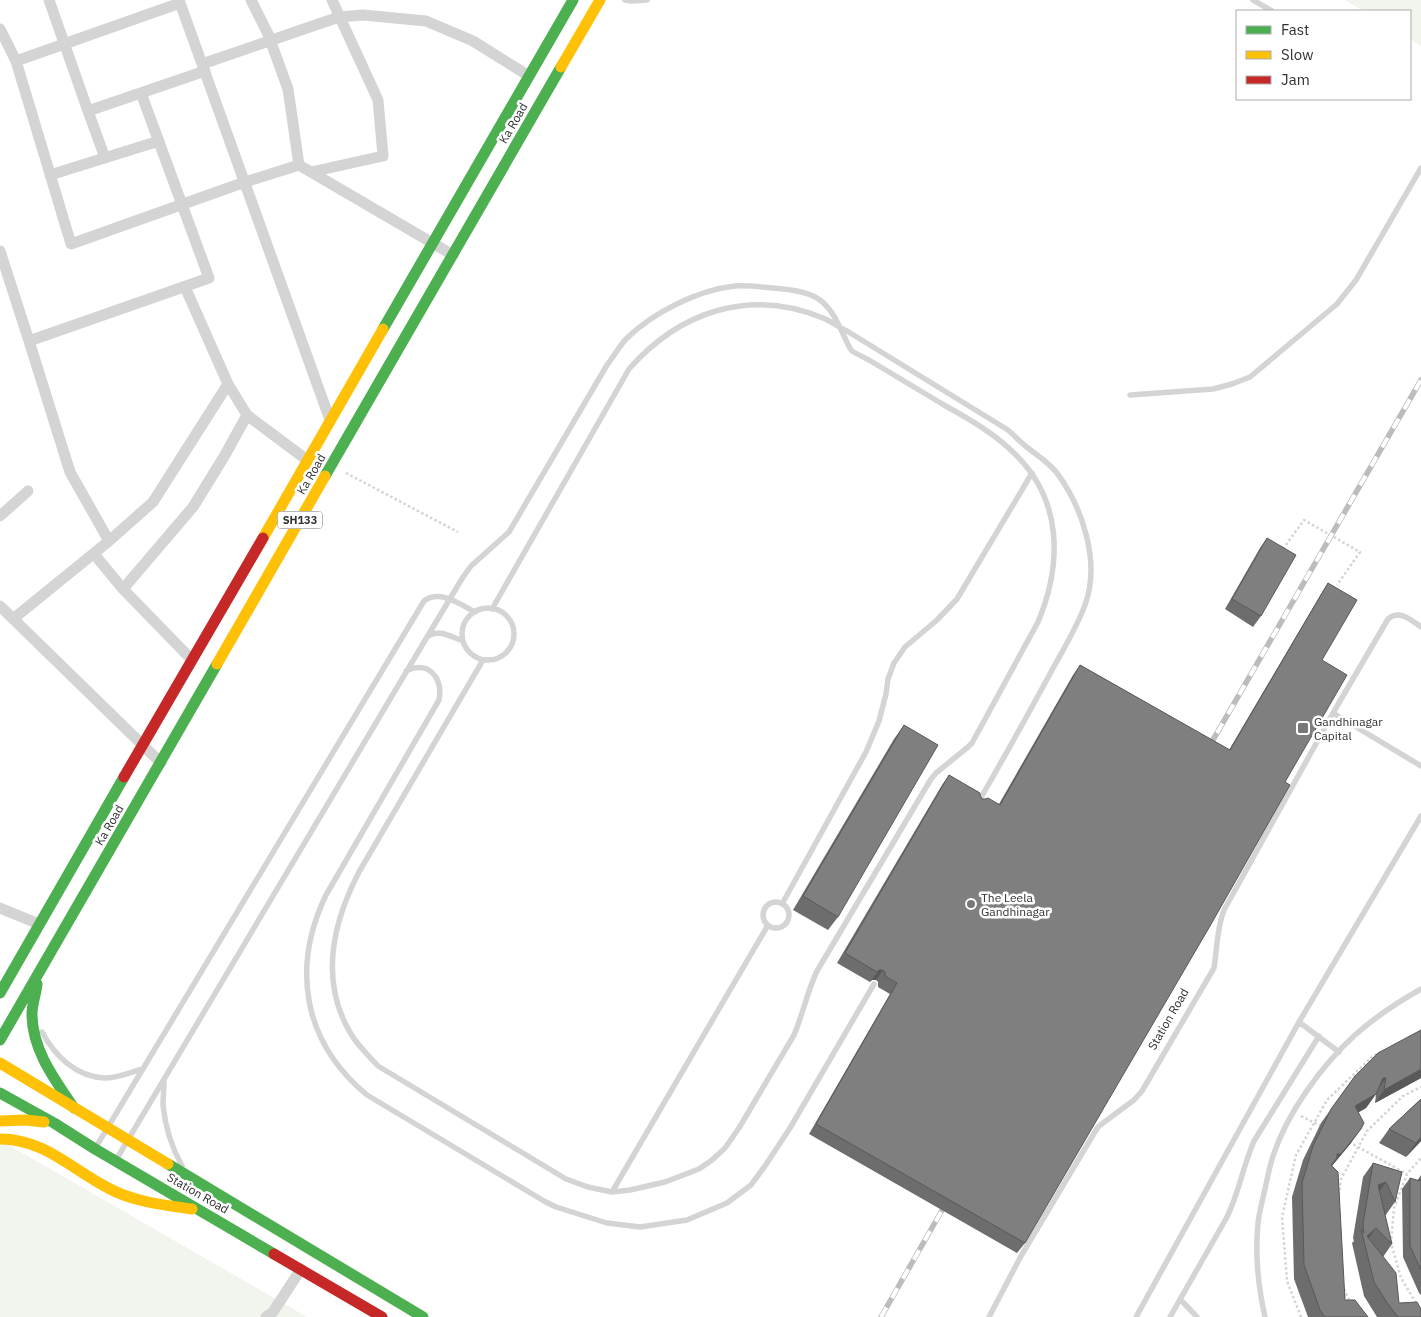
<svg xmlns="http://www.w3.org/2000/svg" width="1421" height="1317" font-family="'IBM Plex Sans',sans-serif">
<rect width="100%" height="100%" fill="#fff"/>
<path fill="#f1f5ed" d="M1345 0H1421V46L1410 39V11H1363Z
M0 1140 307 1317H0Z"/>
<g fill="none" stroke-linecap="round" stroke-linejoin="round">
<path stroke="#d4d4d4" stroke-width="2.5" stroke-dasharray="2.5 2.5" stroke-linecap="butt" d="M346 473 458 532
M1283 549 1304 520 1360 552 1337 585
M1301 1116 1323 1127
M1349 1142 1407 1174
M1339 1195 1341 1179 1367 1131 1403 1096 1421 1087
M1344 1289 1350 1302
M1416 1303 1401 1278 1391 1243 1394 1208 1407 1174 1421 1158
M1301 1317 1287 1281 1282 1217 1296 1155 1327 1100 1373 1056 1380 1052"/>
<path stroke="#d4d4d4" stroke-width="5.5" d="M625 0 631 1 647 0
M1253 0 1272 11
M1130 395 1213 389 1232 384 1250 377 1337 304 1356 280 1421 168
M462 634a26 26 0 1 1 52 0a26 26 0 1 1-52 0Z
M492 609 629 369C680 311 750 288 823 318 832 322 839 327 847 331L1008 430C1015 436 1021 443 1028 448 1039 457 1047 461 1057 473 1082 507 1100 560 1086 602 1078 626 1064 648 1052 670 1028 715 1003 759 978 803
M427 637 463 577 471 566 509 532 607 365C614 356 620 345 627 338 654 312 698 290 735 286 748 285 761 287 773 288 788 289 808 291 820 300 833 310 838 324 845 338 847 342 849 348 852 351 857 354 863 357 869 360 894 375 919 390 944 405 969 419 994 433 1015 454 1063 501 1062 564 1038 622L972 743 968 747 936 773 931 779 817 971C807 992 803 1014 794 1035L739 1128 725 1148 712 1160 699 1169 665 1182 630 1190 612 1192 588 1187 566 1179 378 1066C369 1056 358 1046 351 1034 319 981 332 924 359 872L483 660
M406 671C429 660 443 678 439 700L326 895C291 968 303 1042 367 1095L544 1201 556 1207 607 1223 640 1227 687 1220 727 1203 751 1185 765 1166 790 1128 874 984
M1333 713 1421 766
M763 915a13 13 0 1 1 26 0a13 13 0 1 1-26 0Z
M782 904 866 752 879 721 886 694 888 679 894 663 905 647 937 620 957 599 1032 473
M1299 1022 1339 1052
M42 1032C55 1056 76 1077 105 1078 118 1078 131 1072 143 1069
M164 1081C164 1089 163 1097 163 1105 165 1125 172 1148 182 1166
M96 1147 424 601C439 589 460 604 475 612
M116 1160 427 637C438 628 451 637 463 641
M612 1192 768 925
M1180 1299 1197 1317
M989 1317 1021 1256 1096 1130 1099 1126 1134 1100 1142 1091 1214 968C1217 948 1217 928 1224 910L1333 713 1388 619C1399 609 1411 620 1421 627
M1136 1317 1299 1022 1421 816
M1170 1317 1227 1217C1239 1193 1243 1166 1254 1141L1319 1036
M1265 1317C1258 1286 1255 1254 1258 1223 1259 1213 1262 1203 1264 1193 1267 1181 1269 1168 1273 1156 1287 1113 1322 1065 1355 1035 1375 1017 1398 1002 1421 989"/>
<path stroke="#d4d4d4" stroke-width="11" d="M49 0 88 111 205 71
M179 0 330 420
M251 0 268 34 288 89 299 165
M180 3 16 61 71 244 245 182 299 165 453 255
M0 29 16 61
M202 64 339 17 363 15 426 21 473 41 529 76
M88 111 105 158
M311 172 383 156 378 100 332 0
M50 175 159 141
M0 251 29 341 209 278 141 93
M185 287 228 384 247 415 307 460
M0 516 28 491
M109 541 153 502 228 384
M94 554 123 589 192 660
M123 589 193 507 225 455 247 415
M0 606 161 763
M13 619 109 541 70 472 29 341
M0 908 39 924
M266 1317 273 1312 301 1269"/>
<path stroke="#4caf50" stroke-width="11" d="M383 329 573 0
M325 476 561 67
M37 984C36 994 32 1004 32 1014 32 1050 55 1080 74 1108
M0 993 124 777
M0 1040 217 664
M0 1093 54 1123 95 1149 274 1254
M168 1164 423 1317"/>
<path stroke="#ffc107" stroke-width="11" d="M561 67 600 0
M263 538 383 329
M217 664 325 476
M0 1063 168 1164
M0 1121 25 1120 44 1122
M0 1139C45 1139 72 1170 110 1189 135 1202 164 1205 192 1209"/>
<path stroke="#c62828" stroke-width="11" d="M124 777 263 538
M274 1254 382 1317"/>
<defs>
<path id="rail" d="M1206 752 1421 380
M881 1317 949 1198"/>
</defs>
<use href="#rail" stroke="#bcbcbc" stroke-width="5.5"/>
<use href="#rail" stroke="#fff" stroke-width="4" stroke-dasharray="11" stroke-linecap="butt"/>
</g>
<path fill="#6d6d6d" d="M1267 538 1261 616 1253 627 1225 609 1260 548Z
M1328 583 1322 660 1285 782 1025 1243 1017 1253 809 1134 890 994 878 987V982L876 980H872L870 982 837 963 942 785 949 775 980 795 982 799 999 804 1073 675 1080 665 1229 750 1321 594Z
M904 725 838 917 828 930 793 910 894 739Z
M1355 1076 1421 1078 1375 1103 1376 1094 1366 1108 1359 1112 1351 1143 1332 1166 1345 1300 1368 1317H1308L1294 1279 1292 1197 1303 1160 1321 1123Z
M1421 1099V1141L1406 1157 1379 1143 1389 1129Z
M1373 1163 1402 1172 1395 1202 1385 1216 1392 1244 1383 1257 1399 1303 1421 1317H1377L1364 1296 1352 1243 1354 1241 1353 1238 1363 1177Z
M1421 1175V1295L1419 1293 1403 1257 1402 1189 1410 1178 1417 1181Z"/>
<path fill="#595959" d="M879 970H883L876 980H872L870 982Z
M1421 1069V1078L1375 1103 1384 1090Z
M1383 1078H1386L1376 1092Z
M1376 1094 1366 1108 1345 1120 1355 1106Z
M1361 1129 1351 1143 1330 1168 1337 1154Z
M1421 1137V1141L1406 1157 1416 1143Z
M1386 1182 1376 1196 1378 1185Z
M1376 1228 1366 1242 1367 1236Z"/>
<path fill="#7f7f7f" stroke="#595959" d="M1267 538 1296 555 1261 616 1232 599Z
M1328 583 1357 600 1322 660 1347 675 1285 782 1290 785 1210 926 1025 1243 816 1124 897 983 885 976V972L883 970H879L877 972 845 953 949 775 980 793V795L982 799H985L988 798 1000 805 1080 665 1230 750Z
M904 725 938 745 838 917 803 896Z
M1421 1030V1069L1384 1090 1386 1078H1383L1376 1094 1355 1106 1364 1123 1361 1129 1341 1154H1337V1158L1331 1165 1338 1172 1345 1300H1355L1368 1317H1325L1320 1310 1304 1265 1302 1183 1313 1146 1331 1109 1355 1076 1378 1053Z
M1421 1099V1137L1416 1143 1389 1129Z
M1373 1163 1402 1172 1395 1202 1386 1182 1378 1185 1392 1244 1376 1228 1367 1236 1396 1273 1399 1303 1417 1302 1421 1309V1317H1398L1388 1304 1374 1282 1361 1229 1364 1233 1363 1224Z
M1410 1178 1420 1181 1421 1179V1270L1410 1246Z"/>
<g fill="#787878" stroke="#fff" stroke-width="2">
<rect x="1297" y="722" width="12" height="12" rx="2.5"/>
<circle cx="971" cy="904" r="5"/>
</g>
<g text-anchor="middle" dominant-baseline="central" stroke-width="5" stroke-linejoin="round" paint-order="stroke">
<rect fill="#fff" stroke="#6e6e6e" stroke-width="1" x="277.5" y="511.5" width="45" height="17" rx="4"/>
<g font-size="11" font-weight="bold" fill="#303030">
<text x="300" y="520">SH133</text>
</g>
<g font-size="12" fill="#303030" stroke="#fff">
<text transform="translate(513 123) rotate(-60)">Ka Road</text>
<text transform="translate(311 474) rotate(-60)">Ka Road</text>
<text transform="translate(109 825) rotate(-60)">Ka Road</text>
<text transform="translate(1168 1019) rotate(-60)">Station Road</text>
<text transform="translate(198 1193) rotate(30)">Station Road</text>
</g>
<g font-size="12" fill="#303030" stroke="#fff" text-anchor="start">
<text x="1314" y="721">Gandhinagar<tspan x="1314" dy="14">Capital</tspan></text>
<text x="981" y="897">The Leela<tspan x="981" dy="14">Gandhinagar</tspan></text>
</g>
</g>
<rect x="1236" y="10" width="175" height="90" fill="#ffffff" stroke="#acacac"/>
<rect x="1246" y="26" width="25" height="8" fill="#4caf50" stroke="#acacac"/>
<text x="1281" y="35" font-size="15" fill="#303030">Fast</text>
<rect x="1246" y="51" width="25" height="8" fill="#ffc107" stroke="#acacac"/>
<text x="1281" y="60" font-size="15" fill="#303030">Slow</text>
<rect x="1246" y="76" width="25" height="8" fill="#c62828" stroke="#acacac"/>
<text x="1281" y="85" font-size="15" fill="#303030">Jam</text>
</svg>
